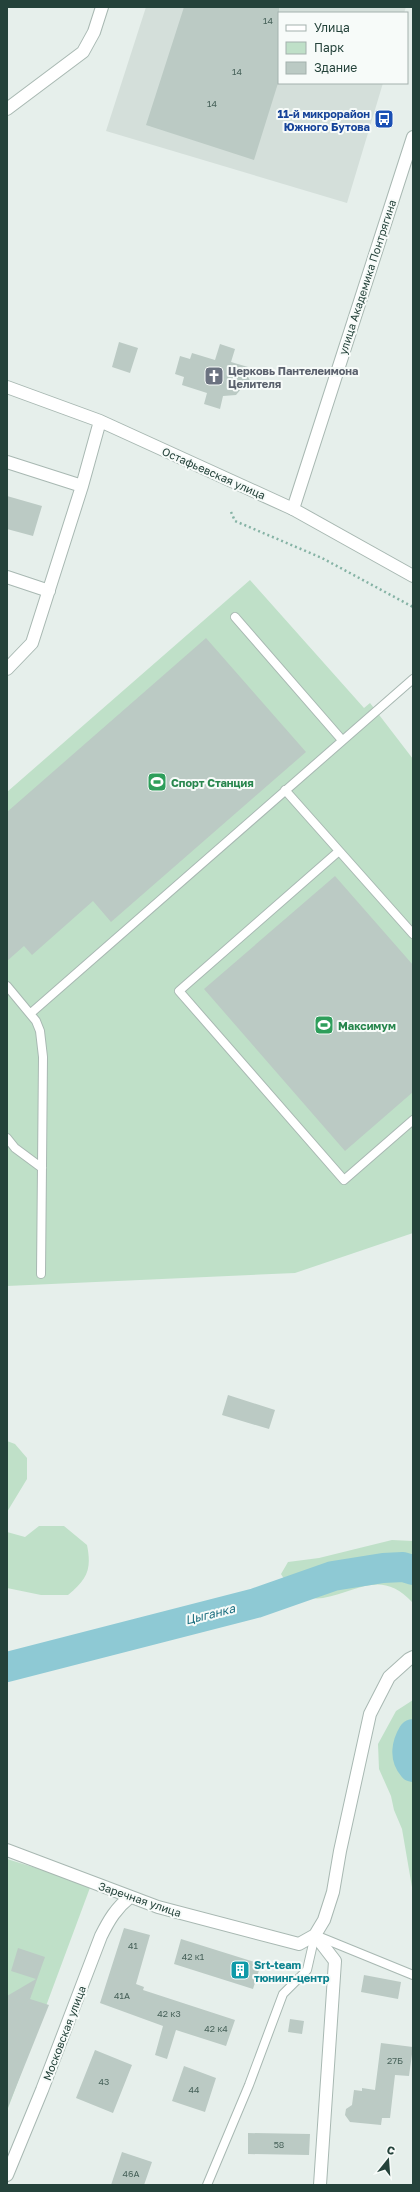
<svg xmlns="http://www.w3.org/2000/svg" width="420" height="2192" font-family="'Golos Text',sans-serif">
<rect width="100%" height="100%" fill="#e6efeb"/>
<path fill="#d4dfda" d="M146 7H406L404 13H279V83H383L347 203 106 131Z"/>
<path fill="#bfe0c8" d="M250 580 364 708 370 703 413 759V1233L295 1273 7 1286V792Z
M7 1441 15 1444 27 1458V1479L7 1512Z
M39 1526H64L87 1545C92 1570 87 1579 68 1595H41L7 1588V1532L25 1537Z
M392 1540 413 1541V1603C382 1569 359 1591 323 1598 317 1599 311 1598 304 1598L286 1582 281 1574 288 1562 319 1558Z
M413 1700V1893L402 1829 394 1810 391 1796 379 1769 378 1744 396 1711Z
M7 1859 91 1885 7 2111Z"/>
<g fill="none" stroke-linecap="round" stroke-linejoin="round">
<path stroke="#8ec9d4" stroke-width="30" d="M7 1667 256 1603 333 1576 383 1568 403 1567 413 1570
M413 1734C407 1744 404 1757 413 1767"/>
</g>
<path fill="#bbcac4" d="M184 7H279V80L254 160 146 125Z
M119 342 138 348 130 373 112 367Z
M220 344 235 349 231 362 248 367 246 372 250 381 248 387 241 389 236 395 223 396 220 409 204 404 207 393 182 385 184 377 175 374 180 356 190 359 192 353 215 360Z
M7 496 42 506 33 536 7 529Z
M206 638 306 752 111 922 93 901 32 955 24 946 7 961V812Z
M335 876 413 965V1092L345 1151 204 989Z
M228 1395 275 1410 269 1429 222 1415Z
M124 1928 150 1935 136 1984 144 1987 143 1990 235 2020 226 2046 176 2030 167 2059 155 2055 163 2026 100 2003Z
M181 1939 261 1964 253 1989 174 1964Z
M18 1948 45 1957 30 1999 49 2005 8 2107 7 1996 36 1979 11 1971Z
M364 1975 401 1982 398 1999 361 1992Z
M290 2019 304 2021 302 2034 288 2032Z
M381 2043 413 2047 409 2076 395 2075 390 2118H382L381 2125 350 2122 345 2115 346 2109 352 2105 354 2090 362 2091V2088L375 2090Z
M95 2050 132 2065 113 2113 76 2098Z
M184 2066 216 2078 205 2112 172 2101Z
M248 2133 310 2134 309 2155 248 2154Z
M122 2152 152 2162 144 2185H111Z"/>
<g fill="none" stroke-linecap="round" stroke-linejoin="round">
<defs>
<path id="service" d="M235 617 342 740
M285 790 413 934
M339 851 179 991 344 1180 413 1120
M7 986 36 1021 40 1031 43 1057 41 1274
M31 1013 413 679
M7 1138 15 1148 42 1168
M207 2185 249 2085 283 1994 307 1970 315 1935 413 1975"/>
<path id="minor" d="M7 109 83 52 94 32 102 7
M7 387 100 421 293 509
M7 462 82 486
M7 577 49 591
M7 669 32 643 82 486 100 421
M7 1850 158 1907 299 1944 315 1935 324 1920 333 1892 340 1851 370 1714 389 1677 409 1659 413 1657
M315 1935 335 1961 320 2185
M7 2175 42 2090 101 1936C109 1920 116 1908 130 1897"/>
<path id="tertiary" d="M413 137 293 509 413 576"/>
</defs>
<use href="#service" stroke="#a8b8b2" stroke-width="10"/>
<use href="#minor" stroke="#a8b8b2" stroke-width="14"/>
<use href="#tertiary" stroke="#a8b8b2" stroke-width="14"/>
<path stroke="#86b3a5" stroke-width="2.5" stroke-dasharray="2 3" stroke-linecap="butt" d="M231 512 235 521 322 558 413 607"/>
<use href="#service" stroke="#fff" stroke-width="8"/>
<use href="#minor" stroke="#fff" stroke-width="12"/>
<use href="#tertiary" stroke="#fff" stroke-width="12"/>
</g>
<defs>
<symbol id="bus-square" viewBox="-11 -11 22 22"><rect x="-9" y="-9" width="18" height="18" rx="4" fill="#1a4fb4" stroke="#f7fbf9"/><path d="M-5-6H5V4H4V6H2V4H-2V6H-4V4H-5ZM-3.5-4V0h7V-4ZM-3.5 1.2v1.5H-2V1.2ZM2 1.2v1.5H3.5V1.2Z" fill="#fff"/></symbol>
<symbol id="church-square" viewBox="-11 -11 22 22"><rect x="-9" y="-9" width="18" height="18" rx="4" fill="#6b7280" stroke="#f7fbf9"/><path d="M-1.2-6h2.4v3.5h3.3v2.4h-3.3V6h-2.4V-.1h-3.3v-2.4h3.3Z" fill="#fff"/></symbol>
<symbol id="stadium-square" viewBox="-11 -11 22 22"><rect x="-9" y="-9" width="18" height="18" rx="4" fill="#2e9e5b" stroke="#f7fbf9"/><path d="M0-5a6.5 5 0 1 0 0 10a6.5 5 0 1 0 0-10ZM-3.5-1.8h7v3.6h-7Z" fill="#fff"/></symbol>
<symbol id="building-square" viewBox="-11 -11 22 22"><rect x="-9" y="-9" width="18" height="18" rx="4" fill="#0f9aa8" stroke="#f7fbf9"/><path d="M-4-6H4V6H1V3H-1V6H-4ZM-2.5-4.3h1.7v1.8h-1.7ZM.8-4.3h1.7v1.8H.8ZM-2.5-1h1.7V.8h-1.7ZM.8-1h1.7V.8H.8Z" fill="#fff"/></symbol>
</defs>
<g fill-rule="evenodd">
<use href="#bus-square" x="373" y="108" width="22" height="22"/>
<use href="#church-square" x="203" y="365" width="22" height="22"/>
<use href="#stadium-square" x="146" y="771" width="22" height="22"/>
<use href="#stadium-square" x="313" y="1014" width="22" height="22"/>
<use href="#building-square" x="229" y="1959" width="22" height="22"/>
</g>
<g text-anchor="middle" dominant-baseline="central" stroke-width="4" stroke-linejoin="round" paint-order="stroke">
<g font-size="9" fill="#4a645c">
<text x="268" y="20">14</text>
<text x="237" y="71">14</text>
<text x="212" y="103">14</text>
<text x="133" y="1945">41</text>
<text x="193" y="1956">42 к1</text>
<text x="122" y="1995">41А</text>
<text x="169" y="2013">42 к3</text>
<text x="216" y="2028">42 к4</text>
<text x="395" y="2060">27Б</text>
<text x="104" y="2081">43</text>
<text x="194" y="2089">44</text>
<text x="279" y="2144">58</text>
<text x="131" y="2173">46А</text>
</g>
<g font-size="11" font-weight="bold" fill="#164399" stroke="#f7fbf9" text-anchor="end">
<text x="370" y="113">11-й микрорайон<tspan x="370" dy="13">Южного Бутова</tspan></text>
</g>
<g font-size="11" fill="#24423a" stroke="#f7fbf9">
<text transform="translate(367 277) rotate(-72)">улица Академика Понтрягина</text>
<text transform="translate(214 473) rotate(24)">Остафьевская улица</text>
<text transform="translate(140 1899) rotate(19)">Заречная улица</text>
<text transform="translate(64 2033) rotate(-69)">Московская улица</text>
</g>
<g font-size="11" font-weight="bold" fill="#5b616d" stroke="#f7fbf9" text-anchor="start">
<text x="228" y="370">Церковь Пантелеимона<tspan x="228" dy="13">Целителя</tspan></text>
</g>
<g font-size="11" font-weight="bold" fill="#27864d" stroke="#f7fbf9" text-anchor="start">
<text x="171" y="782">Спорт Станция</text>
<text x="338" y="1025">Максимум</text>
</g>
<g font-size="11" font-weight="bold" fill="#0d838f" stroke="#f7fbf9" text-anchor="start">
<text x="254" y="1964">Srt-team<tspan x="254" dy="13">тюнинг-центр</tspan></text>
</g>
<g font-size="12" font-style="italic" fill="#1c6f80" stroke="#f7fbf9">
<text transform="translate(210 1614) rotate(-14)">Цыганка</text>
</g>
</g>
<rect width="420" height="2192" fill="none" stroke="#24423a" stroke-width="16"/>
<rect x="278" y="12" width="130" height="72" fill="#f7fbf9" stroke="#a3b1ad"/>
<rect x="286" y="25" width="20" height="6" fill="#ffffff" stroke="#a3b1ad"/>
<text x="314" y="32" font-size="12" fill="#24423a">Улица</text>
<rect x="286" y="42" width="20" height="12" fill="#bfe0c8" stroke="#a3b1ad"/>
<text x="314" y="52" font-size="12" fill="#24423a">Парк</text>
<rect x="286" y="62" width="20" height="12" fill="#bbcac4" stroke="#a3b1ad"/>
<text x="314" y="72" font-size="12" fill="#24423a">Здание</text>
<g transform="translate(388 2160) rotate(17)" stroke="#f7fbf9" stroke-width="3" paint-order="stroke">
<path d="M0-3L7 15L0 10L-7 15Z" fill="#24423a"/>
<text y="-6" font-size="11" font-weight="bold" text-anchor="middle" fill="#24423a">С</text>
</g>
</svg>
